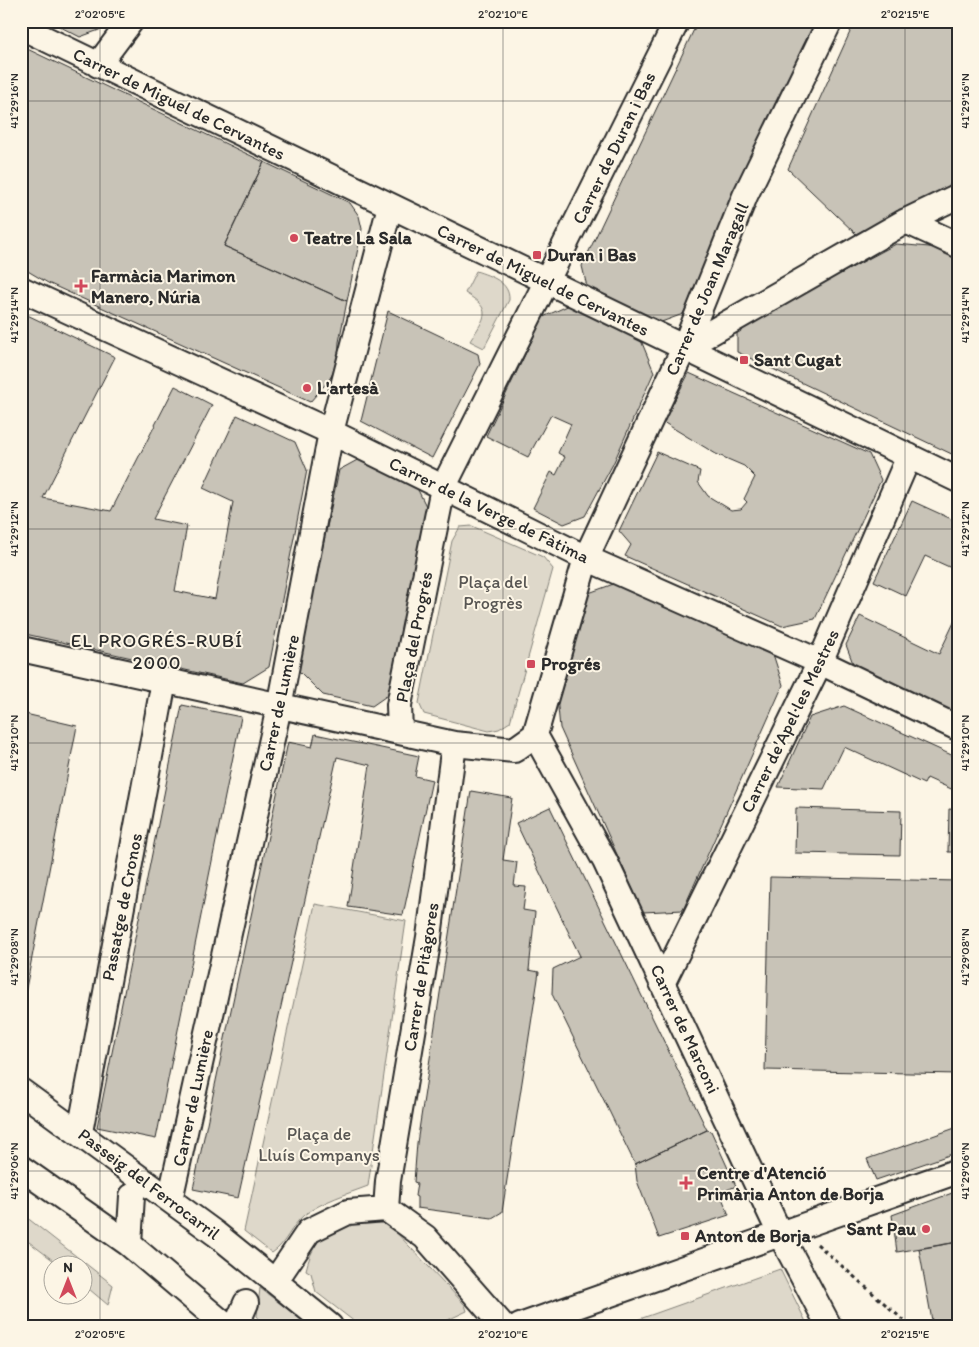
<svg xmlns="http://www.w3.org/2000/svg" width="979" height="1347" font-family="Itim,sans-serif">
<rect width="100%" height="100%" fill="#fcf5e5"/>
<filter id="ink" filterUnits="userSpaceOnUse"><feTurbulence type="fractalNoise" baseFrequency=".02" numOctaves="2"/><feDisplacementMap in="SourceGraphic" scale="10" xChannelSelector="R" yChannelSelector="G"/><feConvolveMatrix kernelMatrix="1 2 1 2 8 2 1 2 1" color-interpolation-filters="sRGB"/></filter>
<g filter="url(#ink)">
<path fill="#ded8ca" stroke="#84827a" d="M476 271C491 276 510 282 509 300L484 348 470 341C485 317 494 310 465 293Z
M472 526 543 557 553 569 510 722 499 729 489 731 424 714 419 703 452 541 460 527Z
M315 904 406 921 368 1186C347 1194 323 1201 304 1215 291 1226 286 1244 272 1253L244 1231Z
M21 1213 113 1285 108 1305 83 1284 82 1264H58L21 1236Z
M378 1219 393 1229 465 1305 467 1311 435 1326H360L316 1292 311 1273 306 1270C316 1227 339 1224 378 1219Z
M780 1269 808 1326H620Z
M260 1288 309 1326H265L257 1316Z"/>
<path fill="#c8c3b7" stroke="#2b2b2b" d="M49 21H113L110 26 80 37Z
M698 21H823L683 314 656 324 588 291 582 266Z
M855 21H958V184L856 234 788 169Z
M21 46 264 162 224 246 347 301 339 342 338 364 329 380 310 402 48 283 26 270 21 263Z
M264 162 350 203 359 216 362 229 347 301 224 246Z
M896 244 940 248 958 257V457L737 352V329Z
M572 304 640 338 654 372 613 464 585 516 564 524 533 508 551 472 556 475 565 457 558 453 571 424 551 415 528 457 486 436 543 317Z
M388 311 478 354 480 364 432 458 361 421Z
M21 312 115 357 43 498 111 511 175 386 212 405 153 519 187 526 175 591 215 599 233 502 203 488 237 415 295 442 307 470 269 667 243 683 21 633Z
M689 373 869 454 881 480 815 619 782 626 625 556 631 545 619 531 657 452 700 471 698 482 708 496 731 510 741 509 747 502 744 499 755 477 744 466 716 454 663 422Z
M361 458 416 486 429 512 395 690 372 706 323 695 297 669 339 470Z
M912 501 958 522V571L925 556 906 596 874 581Z
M619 582 773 654 783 685 683 910 643 912 560 728 557 697 586 594Z
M958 614V715L854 666 846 645 860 616 939 654Z
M182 705 241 717 156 1139 97 1127Z
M844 706 958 758V792L927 778 924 784 844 747 824 789 778 787 810 717Z
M21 713 77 726 21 1014Z
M315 734 419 756 415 776 432 780 403 915 348 907 370 765 337 757 238 1198 193 1189 288 742 312 747Z
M471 791 512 798 503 860 517 862 514 886 526 887 523 910 535 912 529 970 539 972 502 1212 492 1218 417 1208V1197L415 1196 417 1183 414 1182 417 1143Z
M550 807 707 1130 635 1164 552 994 553 969 580 956 516 823Z
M796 808 901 811 900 855 795 853Z
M949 809 958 810V852H948Z
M770 877 958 881V1074L765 1070Z
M958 1127V1152L876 1180 867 1159Z
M707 1130 711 1131 736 1186 720 1193 729 1215 659 1238 637 1181 635 1164Z
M955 1192 958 1209V1242L897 1252 892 1215Z
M958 1242V1326H933L919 1249Z"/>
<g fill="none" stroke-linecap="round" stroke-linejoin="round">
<defs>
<path id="minor" d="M21 27 958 480
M98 65 131 21
M906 221 958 245
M21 289 331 432 586 558 820 662 958 728
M684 348 906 221 958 196
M21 649 454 744 514 750 535 735 586 558 684 348 745 196 830 21
M400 732 399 705 443 488 677 21
M535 735 605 861 780 1234 829 1326
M663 982 820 662 909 456
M21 1091 216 1234 330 1326
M80 1132 164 681
M21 1168 129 1244 226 1326
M170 1200 279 707 331 432 390 206
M386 1209 388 1181 429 937 454 744
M129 1244 132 1196
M276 1280 309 1231 348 1212 386 1209 425 1237 503 1326
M236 1326 246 1303
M520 1326 958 1171"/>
</defs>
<use href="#minor" stroke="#2b2b2b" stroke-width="28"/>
<path stroke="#2b2b2b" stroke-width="3" stroke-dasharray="4 4" stroke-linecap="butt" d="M817 1244 910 1326"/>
<use href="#minor" stroke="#fcf5e5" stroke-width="24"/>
</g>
</g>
<path fill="none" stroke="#2b2b2b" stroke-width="1" stroke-opacity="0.45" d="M100 21V1326M503 21V1326M905 21V1326M21 101H958M21 315H958M21 529H958M21 743H958M21 957H958M21 1171H958"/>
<g fill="#d1495b" stroke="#fcf5e5" stroke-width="2">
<circle cx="294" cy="238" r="5"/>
<rect x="532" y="250" width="10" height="10" rx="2.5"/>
<path d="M78.5 278.5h5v5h5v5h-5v5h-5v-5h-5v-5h5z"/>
<rect x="739" y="355" width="10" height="10" rx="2.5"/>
<circle cx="307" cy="388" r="5"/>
<rect x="526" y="659" width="10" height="10" rx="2.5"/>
<path d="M683.5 1175.5h5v5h5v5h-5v5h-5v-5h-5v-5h5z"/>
<circle cx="926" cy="1229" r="5"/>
<rect x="680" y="1231" width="10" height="10" rx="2.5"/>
</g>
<g text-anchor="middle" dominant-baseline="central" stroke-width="4" stroke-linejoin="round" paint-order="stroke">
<g font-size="18" fill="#2b2b2b" stroke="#fcf5e5">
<text transform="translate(179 104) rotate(26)">Carrer de Miguel de Cervantes</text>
<text transform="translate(614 148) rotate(-64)">Carrer de Duran i Bas</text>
<text transform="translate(543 280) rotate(26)">Carrer de Miguel de Cervantes</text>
<text transform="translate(707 289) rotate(-67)">Carrer de Joan Maragall</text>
<text transform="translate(489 510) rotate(26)">Carrer de la Verge de Fàtima</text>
<text transform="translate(414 637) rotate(-79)">Plaça del Progrés</text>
<text transform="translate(279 703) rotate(-78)">Carrer de Lumière</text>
<text transform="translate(790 721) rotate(-64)">Carrer de'Apel·les Mestres</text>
<text transform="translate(122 907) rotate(-79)">Passatge de Cronos</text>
<text transform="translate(421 977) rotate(-81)">Carrer de Pitàgores</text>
<text transform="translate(685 1029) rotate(65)">Carrer de Marconi</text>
<text transform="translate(193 1098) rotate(-78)">Carrer de Lumière</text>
<text transform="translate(149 1184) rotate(37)">Passeig del Ferrocarril</text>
</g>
<g font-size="18" font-weight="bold" fill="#2b2b2b" stroke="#fcf5e5" text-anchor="start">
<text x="304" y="238">Teatre La Sala</text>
<text x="547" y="255">Duran i Bas</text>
<text x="91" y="276">Farmàcia Marimon<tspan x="91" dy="21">Manero, Núria</tspan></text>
<text x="754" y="360">Sant Cugat</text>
<text x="317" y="388">L'artesà</text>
<text x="541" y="664">Progrés</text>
<text x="697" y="1173">Centre d'Atenció<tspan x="697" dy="21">Primària Anton de Borja</tspan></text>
<text x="916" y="1229" text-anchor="end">Sant Pau</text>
<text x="695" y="1236">Anton de Borja</text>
</g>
<g font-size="18" fill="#585653" stroke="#fcf5e5">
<text x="493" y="582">Plaça del<tspan x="493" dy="21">Progrès</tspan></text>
<text x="319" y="1134">Plaça de<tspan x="319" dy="21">Lluís Companys</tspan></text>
</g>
<g font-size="19" letter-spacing="1" fill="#2b2b2b" stroke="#fcf5e5">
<text x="157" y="640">EL PROGRÉS-RUBÍ<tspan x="157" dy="22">2000</tspan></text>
</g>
</g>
<rect width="979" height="1347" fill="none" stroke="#fcf5e5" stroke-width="55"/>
<g transform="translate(68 1280)"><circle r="24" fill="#fcf5e5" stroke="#a8a49b"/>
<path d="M0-4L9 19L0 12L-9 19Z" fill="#d1495b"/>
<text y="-8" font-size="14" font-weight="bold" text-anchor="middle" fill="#2b2b2b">N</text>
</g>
<rect x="28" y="28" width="924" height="1292" fill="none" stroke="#2b2b2b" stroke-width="2"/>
<g font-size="12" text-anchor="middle" fill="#2b2b2b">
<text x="100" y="18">2°02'05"E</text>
<text x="503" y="18">2°02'10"E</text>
<text x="905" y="18">2°02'15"E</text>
<text transform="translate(14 101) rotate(-90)" y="4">41°29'16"N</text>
<text transform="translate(965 101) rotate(-90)" y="4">41°29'16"N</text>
<text transform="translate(14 315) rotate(-90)" y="4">41°29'14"N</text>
<text transform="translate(965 315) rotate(-90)" y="4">41°29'14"N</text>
<text transform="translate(14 529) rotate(-90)" y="4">41°29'12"N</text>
<text transform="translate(965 529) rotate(-90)" y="4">41°29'12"N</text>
<text transform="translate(14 743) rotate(-90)" y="4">41°29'10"N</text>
<text transform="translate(965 743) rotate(-90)" y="4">41°29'10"N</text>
<text transform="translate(14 957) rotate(-90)" y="4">41°29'08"N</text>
<text transform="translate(965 957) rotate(-90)" y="4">41°29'08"N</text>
<text transform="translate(14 1171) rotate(-90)" y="4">41°29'06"N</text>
<text transform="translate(965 1171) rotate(-90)" y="4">41°29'06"N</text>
<text x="100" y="1338">2°02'05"E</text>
<text x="503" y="1338">2°02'10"E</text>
<text x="905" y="1338">2°02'15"E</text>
</g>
</svg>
